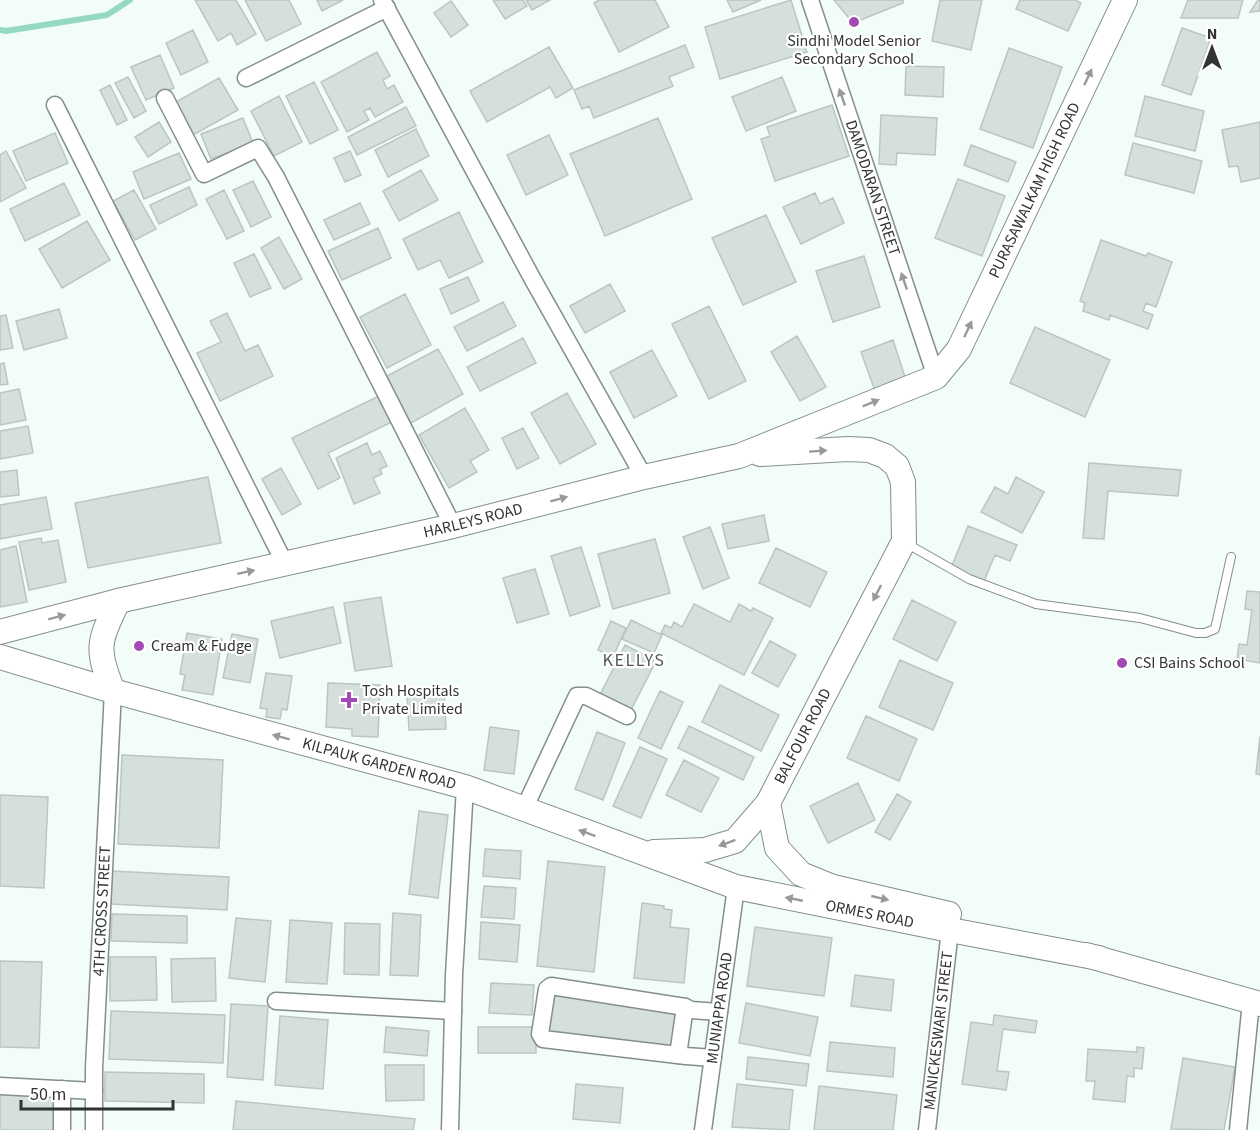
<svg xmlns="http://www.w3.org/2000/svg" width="1260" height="1130" font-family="'Source Sans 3',sans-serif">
<rect width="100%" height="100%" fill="#f2fdf8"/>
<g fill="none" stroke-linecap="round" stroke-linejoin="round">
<path stroke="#96d9c2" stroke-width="6" d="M0 30 6 31 107 15 130 0"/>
</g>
<path fill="#d5e0dc" stroke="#bbc5c1" stroke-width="1.5" d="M195 0H236L256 34 237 45 231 33 218 41Z
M245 0H289L301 24 266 41Z
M317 0H343L322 11Z
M493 0H523L527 6 505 19Z
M526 0H550L532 10Z
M599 0H655L669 27 619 52 594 3Z
M727 0H761L733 12Z
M791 0 807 52 720 79 705 27Z
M834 0H903V3L853 23Z
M940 0H982L971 50 932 41Z
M1020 0H1075L1081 3 1068 31 1016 9Z
M1188 0H1243L1238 18H1181Z
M1258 0H1260V11L1250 12Z
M451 1 468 25 451 37 434 13Z
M1182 28 1211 38 1191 95 1162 85Z
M193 30 208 62 181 75 166 43Z
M685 45 694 67 669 77 673 86 594 118 589 106 582 109 574 90Z
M549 47 573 88 556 98 550 87 487 122 470 91Z
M1009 48 1062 67 1033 148 980 129Z
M377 52 390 76 383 80 387 89 394 85 403 102 375 117 370 108 364 111 369 120 347 132 321 82Z
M160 55 174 88 146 100 131 67Z
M906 66 944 67 943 97 905 95Z
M128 77 146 111 134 118 115 83Z
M782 77 796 111 746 131 732 97Z
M219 78 238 110 193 135 174 103Z
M314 82 338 130 310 144 286 96Z
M110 85 127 120 117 125 100 90Z
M279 96 302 142 274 156 251 111Z
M1145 96 1204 111 1195 151 1135 136Z
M832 105 849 156 775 181 761 139 770 136 767 127Z
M406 107 416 126 357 155 348 137Z
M881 115 937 118 935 155 897 153 896 165 879 164Z
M243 118 253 143 211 159 201 134Z
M658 118 692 199 605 236 570 154Z
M159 122 171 142 148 157 135 137Z
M1260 122V178L1241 182 1238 166 1229 167 1222 130Z
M416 129 429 156 388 177 375 150Z
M55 133 68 163 26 181 13 151Z
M549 135 568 175 526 195 507 155Z
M1133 143 1202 161 1194 193 1125 175Z
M971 145 1016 162 1008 182 964 165Z
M6 151 26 188 0 202V155Z
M350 151 361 175 345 182 334 158Z
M179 153 191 179 144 199 133 172Z
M421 170 438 200 399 221 383 191Z
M958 179 1005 196 982 256 935 238Z
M253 181 271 217 251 227 233 190Z
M64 183 80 215 25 241 10 209Z
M189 187 197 205 159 224 150 205Z
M134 190 156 229 135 240 113 201Z
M224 190 244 231 227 239 206 199Z
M815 193 820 204 833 198 844 223 801 244 783 207Z
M360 203 370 224 334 240 324 220Z
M459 212 483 262 449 278 440 260 418 270 403 239Z
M766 215 796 282 743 305 712 238Z
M87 221 110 260 62 288 39 249Z
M378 228 391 258 342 280 328 251Z
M279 237 302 279 284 289 261 248Z
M1101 240 1146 256 1148 253 1172 262 1156 307 1146 303 1143 311 1153 315 1148 329 1110 315 1109 320 1083 311 1085 303 1080 301Z
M254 254 271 288 250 297 234 263Z
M864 256 880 307 833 322 816 271Z
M468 277 479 301 451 314 440 289Z
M610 284 625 311 585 333 570 306Z
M405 294 431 345 387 368 360 317Z
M503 302 516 326 467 351 454 327Z
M709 306 746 381 709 399 672 324Z
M59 309 67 338 24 350 16 321Z
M227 313 245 351 258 345 273 376 220 401 197 353 221 342 210 321Z
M6 315 13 348 0 350V316Z
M1035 327 1110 360 1085 417 1010 383Z
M797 336 826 387 800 401 771 352Z
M523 338 536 363 480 391 467 367Z
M893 340 906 380 875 391 861 352Z
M438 349 463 394 411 423 385 377Z
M652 350 677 396 634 418 610 372Z
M4 363 8 384 0 385V364Z
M19 389 26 420 0 425V393Z
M567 393 596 444 560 464 531 413Z
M379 396 392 422 328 453 340 478 318 489 292 438Z
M465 408 489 450 470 461 477 472 449 488 419 435Z
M28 426 33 453 0 459V431Z
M523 428 539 458 517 469 502 438Z
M367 443 372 455 380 451 387 466 380 469 382 474 373 478 380 493 354 504 336 458Z
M1089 463 1181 470 1178 496 1108 491 1104 539 1083 538Z
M281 468 301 504 282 515 262 479Z
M17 470 19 495 0 497V472Z
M208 477 221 543 88 568 75 503Z
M1016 477 1044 492 1022 533 981 512 995 487 1008 494Z
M46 497 52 529 0 539V505Z
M764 515 769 541 728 549 722 524Z
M968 526 1017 545 1010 561 995 555 984 581 951 568Z
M710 527 729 578 703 589 683 537Z
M41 538 42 543 58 540 66 582 29 590 19 542Z
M655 539 670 593 613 609 598 554Z
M16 546 27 602 0 607V550Z
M581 547 600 606 570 616 551 556Z
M776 548 827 572 810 607 759 583Z
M535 569 549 614 517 623 503 578Z
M1247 591 1260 592V663L1237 659 1239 644 1247 645 1252 610 1245 609Z
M381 597 392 666 355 671 344 603Z
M912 600 956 622 937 661 893 639Z
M694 604 730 622 739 604 751 611 753 608 773 618 744 675 661 633 665 625 671 628 674 622 682 627Z
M333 607 341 643 280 658 271 621Z
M631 620 662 635 654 653 622 639Z
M611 621 626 628 613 657 598 650Z
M187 633 222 639 213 695 182 690 185 675 180 674Z
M232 634 258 639 250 683 223 678Z
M770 641 796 655 778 687 752 673Z
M625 645 656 661 630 712 599 697Z
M900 660 953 683 933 730 879 707Z
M266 673 292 676 287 710 282 709 280 719 266 717 267 709 260 708Z
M328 683 380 685 378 737 352 736V729L326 727Z
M720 685 779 715 761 751 702 722Z
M660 691 683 702 661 749 638 738Z
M444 692 446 729 409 730 407 694Z
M866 716 917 739 899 781 847 758Z
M689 726 754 757 743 780 678 748Z
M490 727 519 731 514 774 484 770Z
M597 732 625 743 603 800 575 789Z
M1260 736V775L1256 774Z
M640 747 667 759 641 818 613 806Z
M122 755 223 760 219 848 118 844Z
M684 760 719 778 701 812 666 795Z
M858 783 875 820 828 843 810 806Z
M897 794 911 802 890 840 875 832Z
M0 795 48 797 44 888 0 886Z
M419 811 448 815 438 898 409 894Z
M485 849 521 851 520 879 483 876Z
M548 861 605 867 594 972 537 966Z
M112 871 229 877 227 910 111 904Z
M484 886 516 888 514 919 481 917Z
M642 903 664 906V909L672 910 670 927 689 929 684 983 634 978Z
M393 913 421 915 418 976 390 975Z
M112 914 187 916V943L111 941Z
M236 918 271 921 265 982 229 978Z
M290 920 332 923 327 984 286 982Z
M481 922 520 925 517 962 479 959Z
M345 923 380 924 379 975 344 974Z
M755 927 832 938 824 996 747 986Z
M110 957H156L157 1000 110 1001Z
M215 958 216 1001 172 1002 171 959Z
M0 961 42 962 39 1048 0 1047Z
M855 975 894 980 891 1011 851 1006Z
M491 983 534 985 532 1015 489 1013Z
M551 995 679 1012 674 1053 546 1036Z
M746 1003 818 1017 810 1056 739 1043Z
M231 1004 268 1006 263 1080 227 1077Z
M111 1011 225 1015 223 1063 109 1059Z
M994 1015 1037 1021 1035 1033 1003 1029 997 1071 1009 1072 1006 1090 962 1084 971 1022 993 1025Z
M280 1016 328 1020 323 1089 275 1085Z
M386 1027 429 1031 427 1056 384 1052Z
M478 1027H536V1053H478Z
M830 1042 895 1048 893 1077 827 1071Z
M1137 1047 1144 1048 1142 1069 1134 1068V1077L1127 1076 1125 1102 1093 1099 1095 1081H1086L1088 1049 1137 1052Z
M748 1057 809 1064 806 1086 746 1079Z
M1183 1058 1235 1067 1224 1130 1171 1129Z
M385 1065H424V1100L386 1101Z
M105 1072 204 1074V1103L105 1101Z
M576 1084 623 1088 620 1123 573 1119Z
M737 1084 793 1090 789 1130 732 1127Z
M819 1086 897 1095 893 1130H814Z
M0 1094 57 1096 55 1130H0Z
M236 1101 415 1119 413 1130H233Z"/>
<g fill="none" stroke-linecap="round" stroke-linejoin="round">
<defs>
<path id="lane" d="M904 542 969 579 1036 604 1140 618 1196 633H1205L1215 629 1231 557"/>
<g id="street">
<path d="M382 0 532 278 644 477"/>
<path id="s1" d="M810 0 936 377"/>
<path d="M246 78 387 8"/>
<path d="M165 98 204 174 258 148 276 177 453 526"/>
<path d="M55 105 285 564"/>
<path d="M524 809 577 696H586L627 716"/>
<path d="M276 1001 453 1011"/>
<path d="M678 1055 685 1007"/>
<path d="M713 1058 686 1056 543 1039 540 1034 547 989 551 986 685 1007 691 1010 719 1012"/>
<path d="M0 1086 94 1091"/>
<path d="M62 1130V1089"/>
<path id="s2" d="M94 1130V1068L113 691"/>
<path d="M450 1130 454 975 465 787"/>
<path id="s3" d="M703 1130 736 887"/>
<path id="s4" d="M927 1130 950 930"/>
<path d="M1238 1130 1251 1002"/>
</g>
<g id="secondary">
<path id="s5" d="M0 632 118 601 453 526 644 477 739 456 936 377 959 349 1125 0"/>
<path id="s6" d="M0 657 113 691 465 787 736 887 950 930 1099 958"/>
<path d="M113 691C95 647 99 642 118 601"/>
<path d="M768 803 777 848 801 874 833 887 949 914"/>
<path id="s7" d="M654 852 705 850 735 841 768 803 904 541 903 482 897 466 885 456 869 450 848 449 760 454"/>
<path d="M1086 955 1260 1004"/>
</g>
</defs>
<use href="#lane" stroke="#848e8a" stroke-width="10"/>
<use href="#street" stroke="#848e8a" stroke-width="19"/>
<use href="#secondary" stroke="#848e8a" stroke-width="26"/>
<use href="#lane" stroke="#fff" stroke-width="8"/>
<use href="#street" stroke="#fff" stroke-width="16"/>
<use href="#secondary" stroke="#fff" stroke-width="24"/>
</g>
<defs><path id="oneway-solid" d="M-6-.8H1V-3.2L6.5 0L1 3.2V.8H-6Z" transform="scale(1.5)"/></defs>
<g fill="#989a98">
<use href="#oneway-solid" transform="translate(1088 77) rotate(-65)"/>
<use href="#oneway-solid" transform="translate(842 97) rotate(-109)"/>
<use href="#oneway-solid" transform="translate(904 281) rotate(-109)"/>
<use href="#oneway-solid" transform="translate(968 329) rotate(-65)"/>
<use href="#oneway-solid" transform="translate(871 403) rotate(-22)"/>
<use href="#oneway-solid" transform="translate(818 451) rotate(-4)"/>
<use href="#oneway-solid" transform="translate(559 499) rotate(-15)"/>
<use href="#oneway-solid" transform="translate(246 572) rotate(-12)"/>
<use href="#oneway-solid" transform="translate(877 593) rotate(117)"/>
<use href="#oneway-solid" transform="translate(57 617) rotate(-15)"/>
<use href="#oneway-solid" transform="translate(281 737) rotate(-165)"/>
<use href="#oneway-solid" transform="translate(587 833) rotate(-160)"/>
<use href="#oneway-solid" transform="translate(727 843) rotate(160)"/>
<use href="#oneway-solid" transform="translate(880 898) rotate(13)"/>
<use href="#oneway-solid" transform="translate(794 899) rotate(-169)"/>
</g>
<g fill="#a349b5" stroke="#fff" stroke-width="2">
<circle cx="854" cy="22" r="6"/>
<circle cx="139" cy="646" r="6"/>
<circle cx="1122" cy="663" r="6"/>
<path d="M346 691h6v6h6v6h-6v6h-6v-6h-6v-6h6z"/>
</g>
<g text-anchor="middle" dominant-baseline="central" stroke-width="4.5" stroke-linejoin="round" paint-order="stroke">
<g font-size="16" fill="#303432" stroke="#fff" text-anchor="start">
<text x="854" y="41" text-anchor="middle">Sindhi Model Senior<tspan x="854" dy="18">Secondary School</tspan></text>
<text x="151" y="646">Cream &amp; Fudge</text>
<text x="1134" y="663">CSI Bains School</text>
<text x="362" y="691">Tosh Hospitals<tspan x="362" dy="18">Private Limited</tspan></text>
</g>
<g font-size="16" fill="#303432" stroke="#fff">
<text stroke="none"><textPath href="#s1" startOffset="198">DAMODARAN STREET</textPath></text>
<text stroke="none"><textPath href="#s5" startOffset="1184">PURASAWALKAM HIGH ROAD</textPath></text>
<text stroke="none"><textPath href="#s5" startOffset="486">HARLEYS ROAD</textPath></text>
<text stroke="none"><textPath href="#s7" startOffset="208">BALFOUR ROAD</textPath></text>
<text stroke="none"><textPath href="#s6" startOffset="394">KILPAUK GARDEN ROAD</textPath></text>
<text stroke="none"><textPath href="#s2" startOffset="219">4TH CROSS STREET</textPath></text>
<text stroke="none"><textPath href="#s6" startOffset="908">ORMES ROAD</textPath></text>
<text stroke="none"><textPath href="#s3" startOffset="123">MUNIAPPA ROAD</textPath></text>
<text stroke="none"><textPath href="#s4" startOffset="100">MANICKESWARI STREET</textPath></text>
</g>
<g font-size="18" letter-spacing="1.5" fill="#515956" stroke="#fff">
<text x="634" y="660">KELLYS</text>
</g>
</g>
<g transform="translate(1212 48)" stroke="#ffffff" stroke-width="4.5" paint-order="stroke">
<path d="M0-4.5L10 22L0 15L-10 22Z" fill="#303432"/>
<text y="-9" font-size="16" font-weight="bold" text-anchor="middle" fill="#303432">N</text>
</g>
<path d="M21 1100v9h152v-9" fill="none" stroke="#303432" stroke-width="3"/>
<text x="30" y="1100" font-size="18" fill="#303432" stroke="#ffffff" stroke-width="4.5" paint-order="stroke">50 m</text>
</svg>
